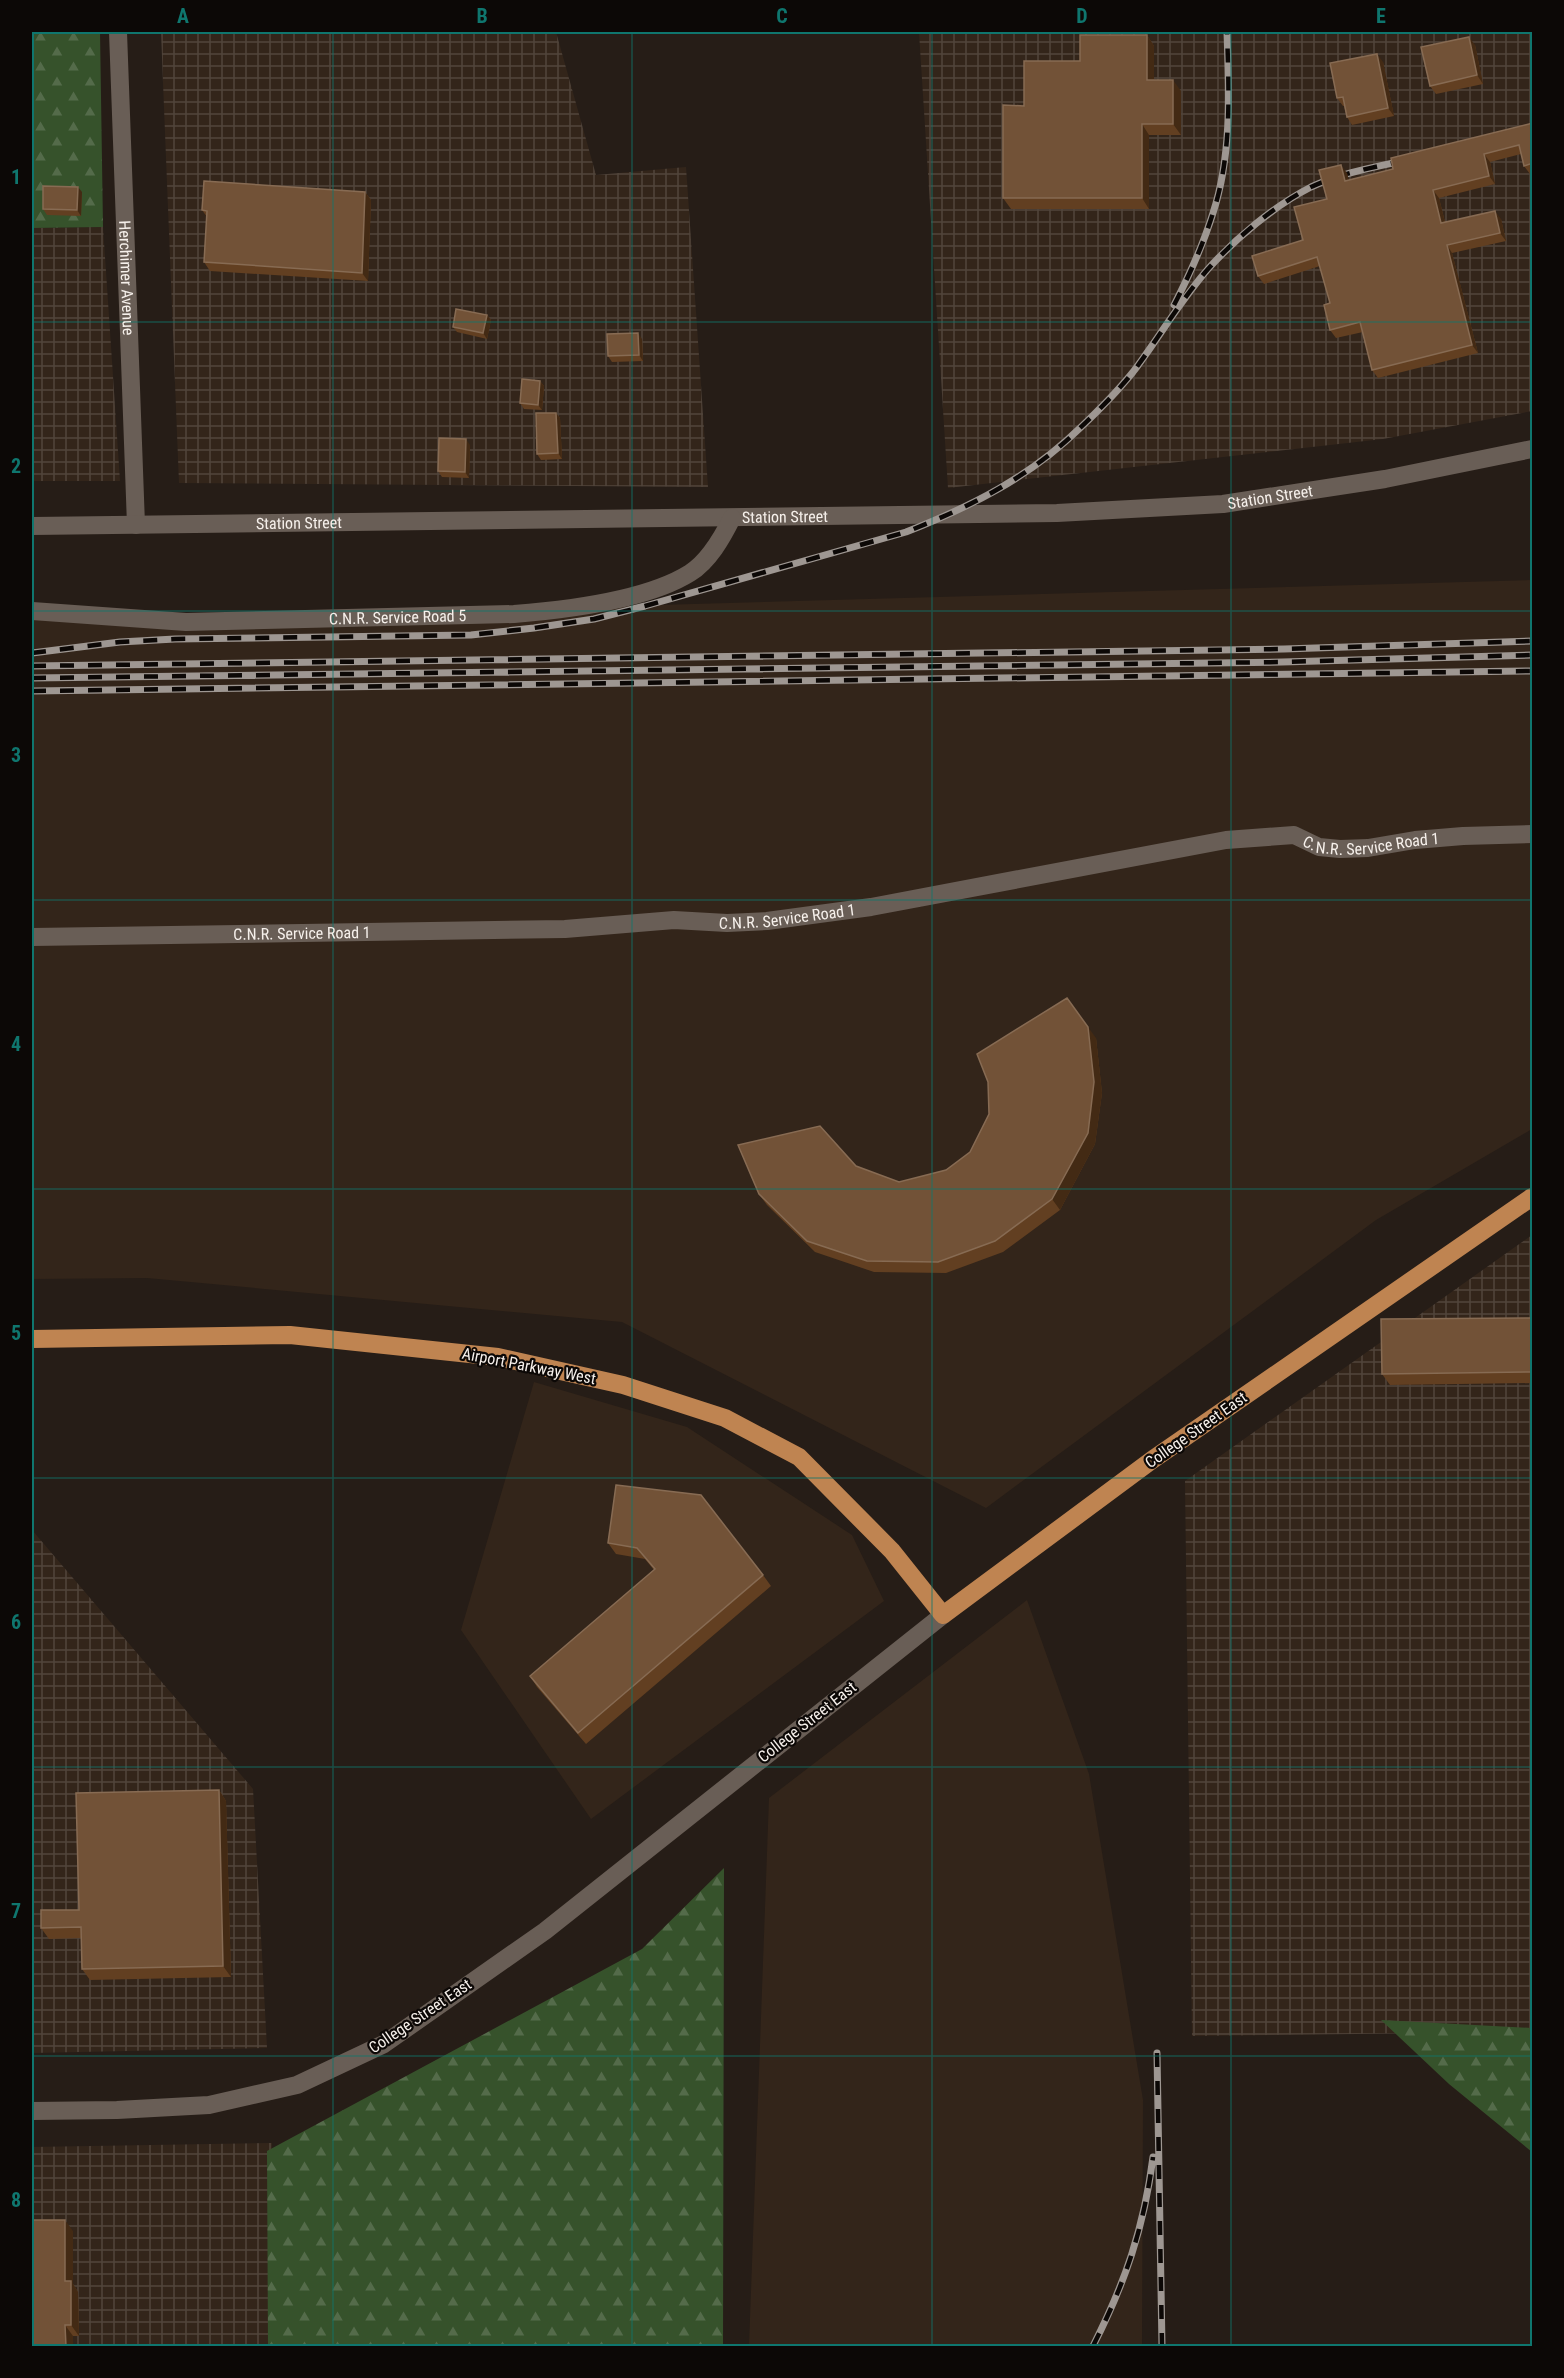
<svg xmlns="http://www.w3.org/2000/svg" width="1564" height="2378" font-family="'Roboto Condensed',sans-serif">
<defs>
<pattern id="industrial-grid" width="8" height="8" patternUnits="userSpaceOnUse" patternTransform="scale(1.5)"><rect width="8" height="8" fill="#33251a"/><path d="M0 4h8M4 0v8" fill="none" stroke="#51453b"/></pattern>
<pattern id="forest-firs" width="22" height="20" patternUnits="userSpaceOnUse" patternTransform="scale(1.5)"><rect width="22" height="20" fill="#36522b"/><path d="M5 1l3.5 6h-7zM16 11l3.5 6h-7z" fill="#546b4a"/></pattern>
</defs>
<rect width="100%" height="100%" fill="#261d17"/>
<path fill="#33251a" d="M1532 580V1129L1376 1220 986 1508 622 1322 147 1278 32 1279V619L270 616Z
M534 1382 687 1427 852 1535 884 1601 591 1819 461 1630Z
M1027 1600 1089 1774 1143 2100 1142 2346H749L769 1798Z"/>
<path fill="url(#industrial-grid)" d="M161 32H556L596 175 686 167 708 487 179 483Z
M919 32H1532V411L1383 439 948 488Z
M103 227 120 481H32V228Z
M1532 1235V2032L1192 2036 1185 1481Z
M32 1530 253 1789 267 2048 32 2053Z
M272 2143 276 2346H32V2147Z"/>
<path fill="url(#forest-firs)" d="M32 32H100L103 227 32 228Z
M724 1868 723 2346H268L267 2151 642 1949Z
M1381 2020 1532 2028V2152L1449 2084Z"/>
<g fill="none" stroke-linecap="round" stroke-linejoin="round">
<g stroke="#695e56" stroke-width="18">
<path id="s1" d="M118 32 136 525"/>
<path id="s2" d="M32 526 1057 513 1223 504 1385 479 1532 449"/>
<path id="s3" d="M32 611 186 622 514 614C564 610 647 600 690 573 709 561 722 538 732 518"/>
<path id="s4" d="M32 937 565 929 674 920 727 923 767 921 871 907 1226 840 1294 835 1319 847 1340 849 1368 848 1415 840 1463 836 1532 834"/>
<path d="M32 2111 117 2110 209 2105 297 2085 384 2044 545 1931 943 1615"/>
</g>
<path stroke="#bf8451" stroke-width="18" d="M32 1339 290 1335 498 1357 623 1385 725 1418 799 1457 892 1551 943 1615 1152 1460 1532 1197"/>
<defs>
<path id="rail" d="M1174 305C1189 276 1203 245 1213 213 1232 155 1229 92 1227 32
M32 653 120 642 175 639 471 635 534 628 594 619 645 606 906 532C970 507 1030 477 1080 428 1098 411 1117 392 1133 372 1158 339 1180 301 1208 269 1236 238 1274 206 1311 187 1341 173 1375 167 1407 160
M32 666 1284 649 1532 641
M32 678 1282 662 1532 655
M32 691 1532 671
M1157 2053 1162 2346
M1093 2346C1125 2283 1144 2228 1153 2157"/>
</defs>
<use href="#rail" stroke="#9e9792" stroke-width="7"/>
<use href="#rail" stroke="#0c0806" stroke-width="4.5" stroke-dasharray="14" stroke-linecap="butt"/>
</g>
<path fill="#623f21" d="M1147 35 1154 46V80L1181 91V135H1149V209H1011L1003 198 1024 106 1080 61Z
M1475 45 1483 84 1436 94 1430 86Z
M1383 62 1394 116 1352 125 1347 117 1344 106H1343L1337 98Z
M1533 123V173L1530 174 1524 166 1521 154 1490 162 1495 184 1439 198 1445 222 1501 219 1506 241 1452 253 1478 353 1378 378 1372 370 1363 332 1336 338 1330 330V303L1320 266 1264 284 1258 276 1303 240 1327 199 1347 173 1348 180 1393 169Z
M82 192 81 216 47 215 43 209Z
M365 192 371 200 368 281 210 271 204 262 207 217 202 210Z
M487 315 491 320 487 339 457 332 453 327Z
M642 339 643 361 612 362 608 356Z
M540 381 544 386 542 410 524 409 520 403Z
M556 413 560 418 562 459 541 460 537 454Z
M470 445 469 478 442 477 438 471Z
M1096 1038 1102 1093 1095 1144 1060 1210 1003 1252 946 1273 874 1272 815 1252 767 1205 759 1194 856 1166 899 1182 946 1170 970 1152Z
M1533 1318V1383L1390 1385 1382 1374Z
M616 1485 763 1575 771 1586 586 1744 537 1687 530 1676 654 1570 645 1559 616 1554 608 1543Z
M219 1790 226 1801 231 1977 90 1980 82 1969 81 1938 49 1939 41 1928 79 1910Z
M73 2231V2284L78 2292 79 2336H73V2346H32Z"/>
<path fill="#432a14" d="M1147 35 1154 46V91L1147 80Z
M1469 37 1475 45 1483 84 1477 75Z
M1377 54 1383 62 1394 116 1388 108Z
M1173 80 1181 91V135L1173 124Z
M1142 124 1149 135V209L1142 198Z
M1484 154 1490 162 1495 184 1489 176Z
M1341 165 1347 173 1351 189 1345 181Z
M78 187 82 192 81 216 77 210Z
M1433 190 1439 198 1447 231 1441 223Z
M365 192 371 200 368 281 362 273Z
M1495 211 1501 219 1506 241 1500 233Z
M1447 245 1452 253 1478 353 1472 345Z
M487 315 491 320 487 339 483 333Z
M638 333 642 339 643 361 639 355Z
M540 381 544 386 542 410 538 405Z
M556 413 560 418 562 459 558 453Z
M466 439 470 445 469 478 465 472Z
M1088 1027 1096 1038 1102 1093 1095 1144 1060 1210 1052 1199Z
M219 1790 226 1801 231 1977 223 1966Z
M65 2220 73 2231V2284L78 2292 79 2336 71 2325 65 2281Z
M65 2325 73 2336V2346H66Z"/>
<path fill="#725237" stroke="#876b53" stroke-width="1.5" d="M1080 35H1147V80H1173V124H1142V198H1003V105L1024 106V61H1080Z
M1469 37 1477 75 1430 86 1421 47Z
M1377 54 1388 108 1347 117 1343 97 1337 98 1330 63Z
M1533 123V163L1524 166 1519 145 1484 154 1489 176 1433 190 1441 223 1495 211 1500 233 1447 245 1472 345 1372 370 1360 322 1330 330 1324 305 1330 303 1317 257 1258 276 1252 256 1303 240 1294 207 1327 199 1319 170 1341 165 1345 181 1393 169 1391 158Z
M204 181 365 192 362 273 204 262 207 211 202 210Z
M43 186 78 187 77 210 43 209Z
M456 309 487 315 483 333 453 327Z
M638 333 639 355 608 356 607 334Z
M522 379 540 381 538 405 520 403Z
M536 413H556L558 453 537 454Z
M439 438 466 439 465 472 438 471Z
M1067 998 1088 1027 1094 1082 1088 1133 1052 1199 995 1241 938 1262 867 1261 807 1241 759 1194 738 1145 820 1126 856 1166 899 1182 946 1170 970 1152 989 1114 988 1082 977 1054Z
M1533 1318V1372L1382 1374 1381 1319Z
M616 1485 701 1495 763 1575 578 1733 530 1676 655 1569 637 1548 608 1543Z
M219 1790 223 1966 82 1969 81 1927 41 1928V1910H79L76 1793Z
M32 2220H65V2281H71V2325H65L66 2346H32Z"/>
<path fill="none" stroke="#0f766e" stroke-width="1.5" stroke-opacity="0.55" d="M333 32V2346M632 32V2346M932 32V2346M1231 32V2346M32 322H1532M32 611H1532M32 900H1532M32 1189H1532M32 1478H1532M32 1767H1532M32 2056H1532"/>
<g text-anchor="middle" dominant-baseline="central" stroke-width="4.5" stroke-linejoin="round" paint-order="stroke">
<g font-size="16" fill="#f6f0eb" stroke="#0c0806">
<text stroke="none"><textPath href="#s1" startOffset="246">Herchimer Avenue</textPath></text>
<text stroke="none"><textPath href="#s2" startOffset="1239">Station Street</textPath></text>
<text stroke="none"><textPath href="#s2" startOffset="753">Station Street</textPath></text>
<text stroke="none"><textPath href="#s2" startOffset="267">Station Street</textPath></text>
<text stroke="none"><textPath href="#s3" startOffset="366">C.N.R. Service Road 5</textPath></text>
<text stroke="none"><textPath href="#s4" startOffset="1350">C.N.R. Service Road 1</textPath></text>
<text stroke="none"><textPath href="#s4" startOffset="756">C.N.R. Service Road 1</textPath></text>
<text stroke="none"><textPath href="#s4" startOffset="270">C.N.R. Service Road 1</textPath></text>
<text transform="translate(529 1366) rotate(11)">Airport Parkway West</text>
<text transform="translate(1196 1430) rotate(-35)">College Street East</text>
<text transform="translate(807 1722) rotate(-38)">College Street East</text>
<text transform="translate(420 2016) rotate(-34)">College Street East</text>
</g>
</g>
<rect width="1564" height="2378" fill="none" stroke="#0c0806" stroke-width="66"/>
<rect x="33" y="33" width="1498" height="2312" fill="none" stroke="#0f766e" stroke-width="2"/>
<g font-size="20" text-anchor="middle" font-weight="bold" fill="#0f766e">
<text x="183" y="23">A</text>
<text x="482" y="23">B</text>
<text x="782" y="23">C</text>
<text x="1082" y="23">D</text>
<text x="1381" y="23">E</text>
<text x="16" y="184">1</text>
<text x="16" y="473">2</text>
<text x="16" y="762">3</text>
<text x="16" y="1051">4</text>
<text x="16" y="1340">5</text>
<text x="16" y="1629">6</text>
<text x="16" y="1918">7</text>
<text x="16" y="2207">8</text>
</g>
</svg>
